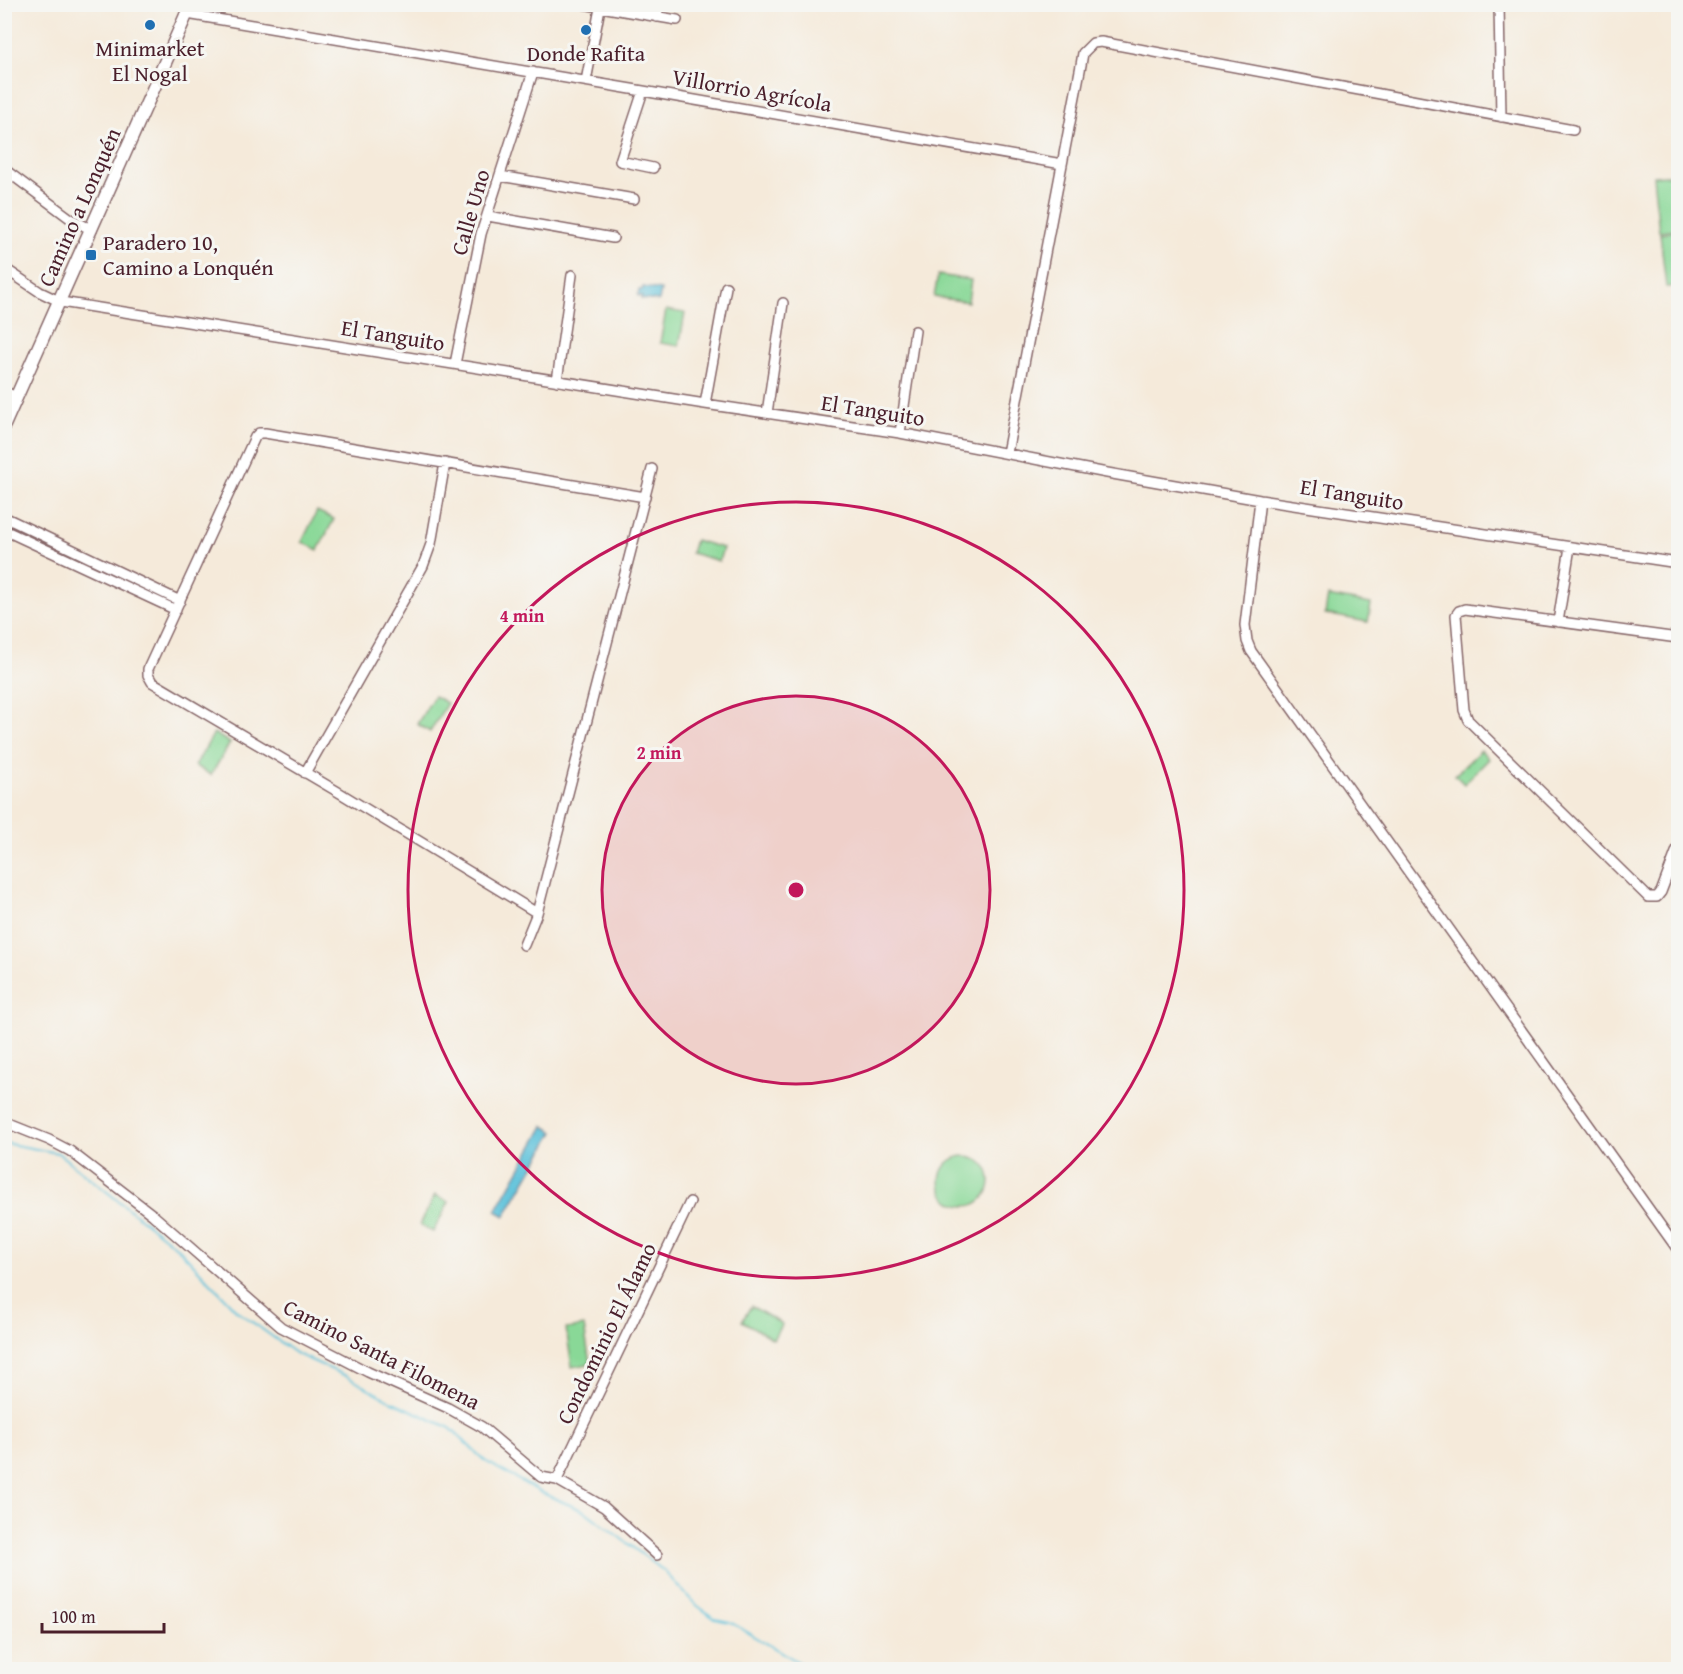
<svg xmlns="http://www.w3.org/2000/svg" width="1683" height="1674" font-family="'Gentium Book Plus',serif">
<rect width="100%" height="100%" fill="#f6f6f2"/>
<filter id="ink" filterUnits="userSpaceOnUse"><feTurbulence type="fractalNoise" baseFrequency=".0167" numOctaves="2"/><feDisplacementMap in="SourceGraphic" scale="12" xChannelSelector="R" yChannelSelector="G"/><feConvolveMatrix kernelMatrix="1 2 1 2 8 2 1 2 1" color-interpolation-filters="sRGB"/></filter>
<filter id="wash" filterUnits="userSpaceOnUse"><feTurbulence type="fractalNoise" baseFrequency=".008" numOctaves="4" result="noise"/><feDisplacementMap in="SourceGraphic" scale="24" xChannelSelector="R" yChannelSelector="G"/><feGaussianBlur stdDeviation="1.35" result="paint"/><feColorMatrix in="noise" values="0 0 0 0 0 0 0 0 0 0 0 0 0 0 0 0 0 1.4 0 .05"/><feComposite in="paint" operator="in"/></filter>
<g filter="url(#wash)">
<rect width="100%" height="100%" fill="#f5eada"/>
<path fill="#89d897" stroke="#6a7c61" stroke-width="1.5" d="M1678 174V229L1659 231 1653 176Z
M1678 231V286L1666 287 1660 233Z
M938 275 971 280 968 302 934 297Z
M666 310 685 313 679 346 660 343Z
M317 511 334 519 318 550 302 542Z
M695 540 723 548 719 561 691 553Z
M1328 596 1371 604 1368 622 1325 614Z
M434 696 447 703 430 732 417 724Z
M214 733 230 743 211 775 195 766Z
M1481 750 1489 759 1464 784 1455 775Z
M940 1181a25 25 0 1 1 50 0a25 25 0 1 1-50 0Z
M435 1195 449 1202 433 1232 420 1225Z
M751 1306 782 1324 773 1339 742 1321Z
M584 1326 590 1364 572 1367 566 1329Z"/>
<path fill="#5cc1da" stroke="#537082" stroke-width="1.5" d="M643 287 661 290 659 301 641 299 642 296H638L639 290H642Z
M544 1126 554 1132 505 1216 496 1211Z"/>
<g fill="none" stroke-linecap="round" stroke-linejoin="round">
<path stroke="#5cc1da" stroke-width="2" d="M4 1143 58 1153 179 1249 237 1311 295 1353 346 1376 391 1401 450 1428 485 1461 540 1492 586 1512 664 1571 694 1603 715 1619 730 1622 812 1670"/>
</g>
</g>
<g filter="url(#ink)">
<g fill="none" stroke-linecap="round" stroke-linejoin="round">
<defs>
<path id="minor" d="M583 4 677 20
M1499 4 1501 117
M187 14 643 91 1062 164
M657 17 659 4
M586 81 600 8
M643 91 620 161 653 168
M4 169 71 219 92 230
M500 176 634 199
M488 216 613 238
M4 268 40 292 61 302 705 404 900 433 1107 473 1260 500 1678 563
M455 364 481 234 533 72
M557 381 572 275
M4 391 17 398
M705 404 726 287
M767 413 783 303
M900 433 915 331
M1007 453 1081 65 1083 53 1093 43 1101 42 1573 130
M1260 500 1245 625 1247 641 1251 651 1678 1250
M4 517 180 601
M4 530 176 610
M1558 622 1570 547
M1678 638 1465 609 1459 611 1456 615 1464 710 1468 720 1648 897H1657L1661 892 1678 847
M305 773 423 566 431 544 445 463
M537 913 340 793 152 682 148 675V669L255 437 259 433H265L645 497
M524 945 537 913 652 469
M4 1122 49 1140 70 1151 153 1215 281 1327 368 1372 448 1408 482 1427 541 1477 557 1480 604 1507 657 1555
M557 1480 690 1202"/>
<path id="major" d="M4 425 191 4"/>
</defs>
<use href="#minor" stroke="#866668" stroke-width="12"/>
<use href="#major" stroke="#866668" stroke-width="15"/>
<use href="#minor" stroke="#fff" stroke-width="9"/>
<use href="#major" stroke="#fff" stroke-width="12"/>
</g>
</g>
<circle cx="796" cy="890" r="194" fill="#c2185b" fill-opacity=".12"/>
<g fill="none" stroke="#c2185b" stroke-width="3">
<circle cx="796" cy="890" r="194"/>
<circle cx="796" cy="890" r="388"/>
</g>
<g fill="#1f6fb2" stroke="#f6f6f2" stroke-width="2">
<circle cx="150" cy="25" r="6"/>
<circle cx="586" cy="30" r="6"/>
<rect x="85" y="249" width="12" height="12" rx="3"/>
</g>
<g text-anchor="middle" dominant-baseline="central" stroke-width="6" stroke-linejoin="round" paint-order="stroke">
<g font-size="22" fill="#4a1f2b" stroke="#f6f6f2">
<text x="150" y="48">Minimarket<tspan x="150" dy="25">El Nogal</tspan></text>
<text x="586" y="53">Donde Rafita</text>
<text x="103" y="242" text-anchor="start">Paradero 10,<tspan x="103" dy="25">Camino a Lonquén</tspan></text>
</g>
<g font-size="22" fill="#4a1f2b" stroke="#f6f6f2">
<text transform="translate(752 90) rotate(10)">Villorrio Agrícola</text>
<text transform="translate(79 207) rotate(-66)">Camino a Lonquén</text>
<text transform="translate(470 212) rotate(-74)">Calle Uno</text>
<text transform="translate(393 335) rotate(9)">El Tanguito</text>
<text transform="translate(873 410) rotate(9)">El Tanguito</text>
<text transform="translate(1352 494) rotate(9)">El Tanguito</text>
<text transform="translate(606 1333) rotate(-64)">Condominio El Álamo</text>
<text transform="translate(382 1354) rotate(27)">Camino Santa Filomena</text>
</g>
</g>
<circle cx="796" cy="890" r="9" fill="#c2185b" stroke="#f6f6f2" stroke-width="3"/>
<g font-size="18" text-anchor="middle" font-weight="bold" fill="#c2185b" stroke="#f6f6f2" stroke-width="6" stroke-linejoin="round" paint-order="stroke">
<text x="522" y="622">4 min</text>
<text x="659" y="759">2 min</text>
</g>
<rect width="1683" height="1674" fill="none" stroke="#f6f6f2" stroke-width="24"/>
<path d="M42 1623v9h122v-9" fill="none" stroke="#4a1f2b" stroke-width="3"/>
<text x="51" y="1623" font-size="18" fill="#4a1f2b" stroke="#f6f6f2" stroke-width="4.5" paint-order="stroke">100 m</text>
</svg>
